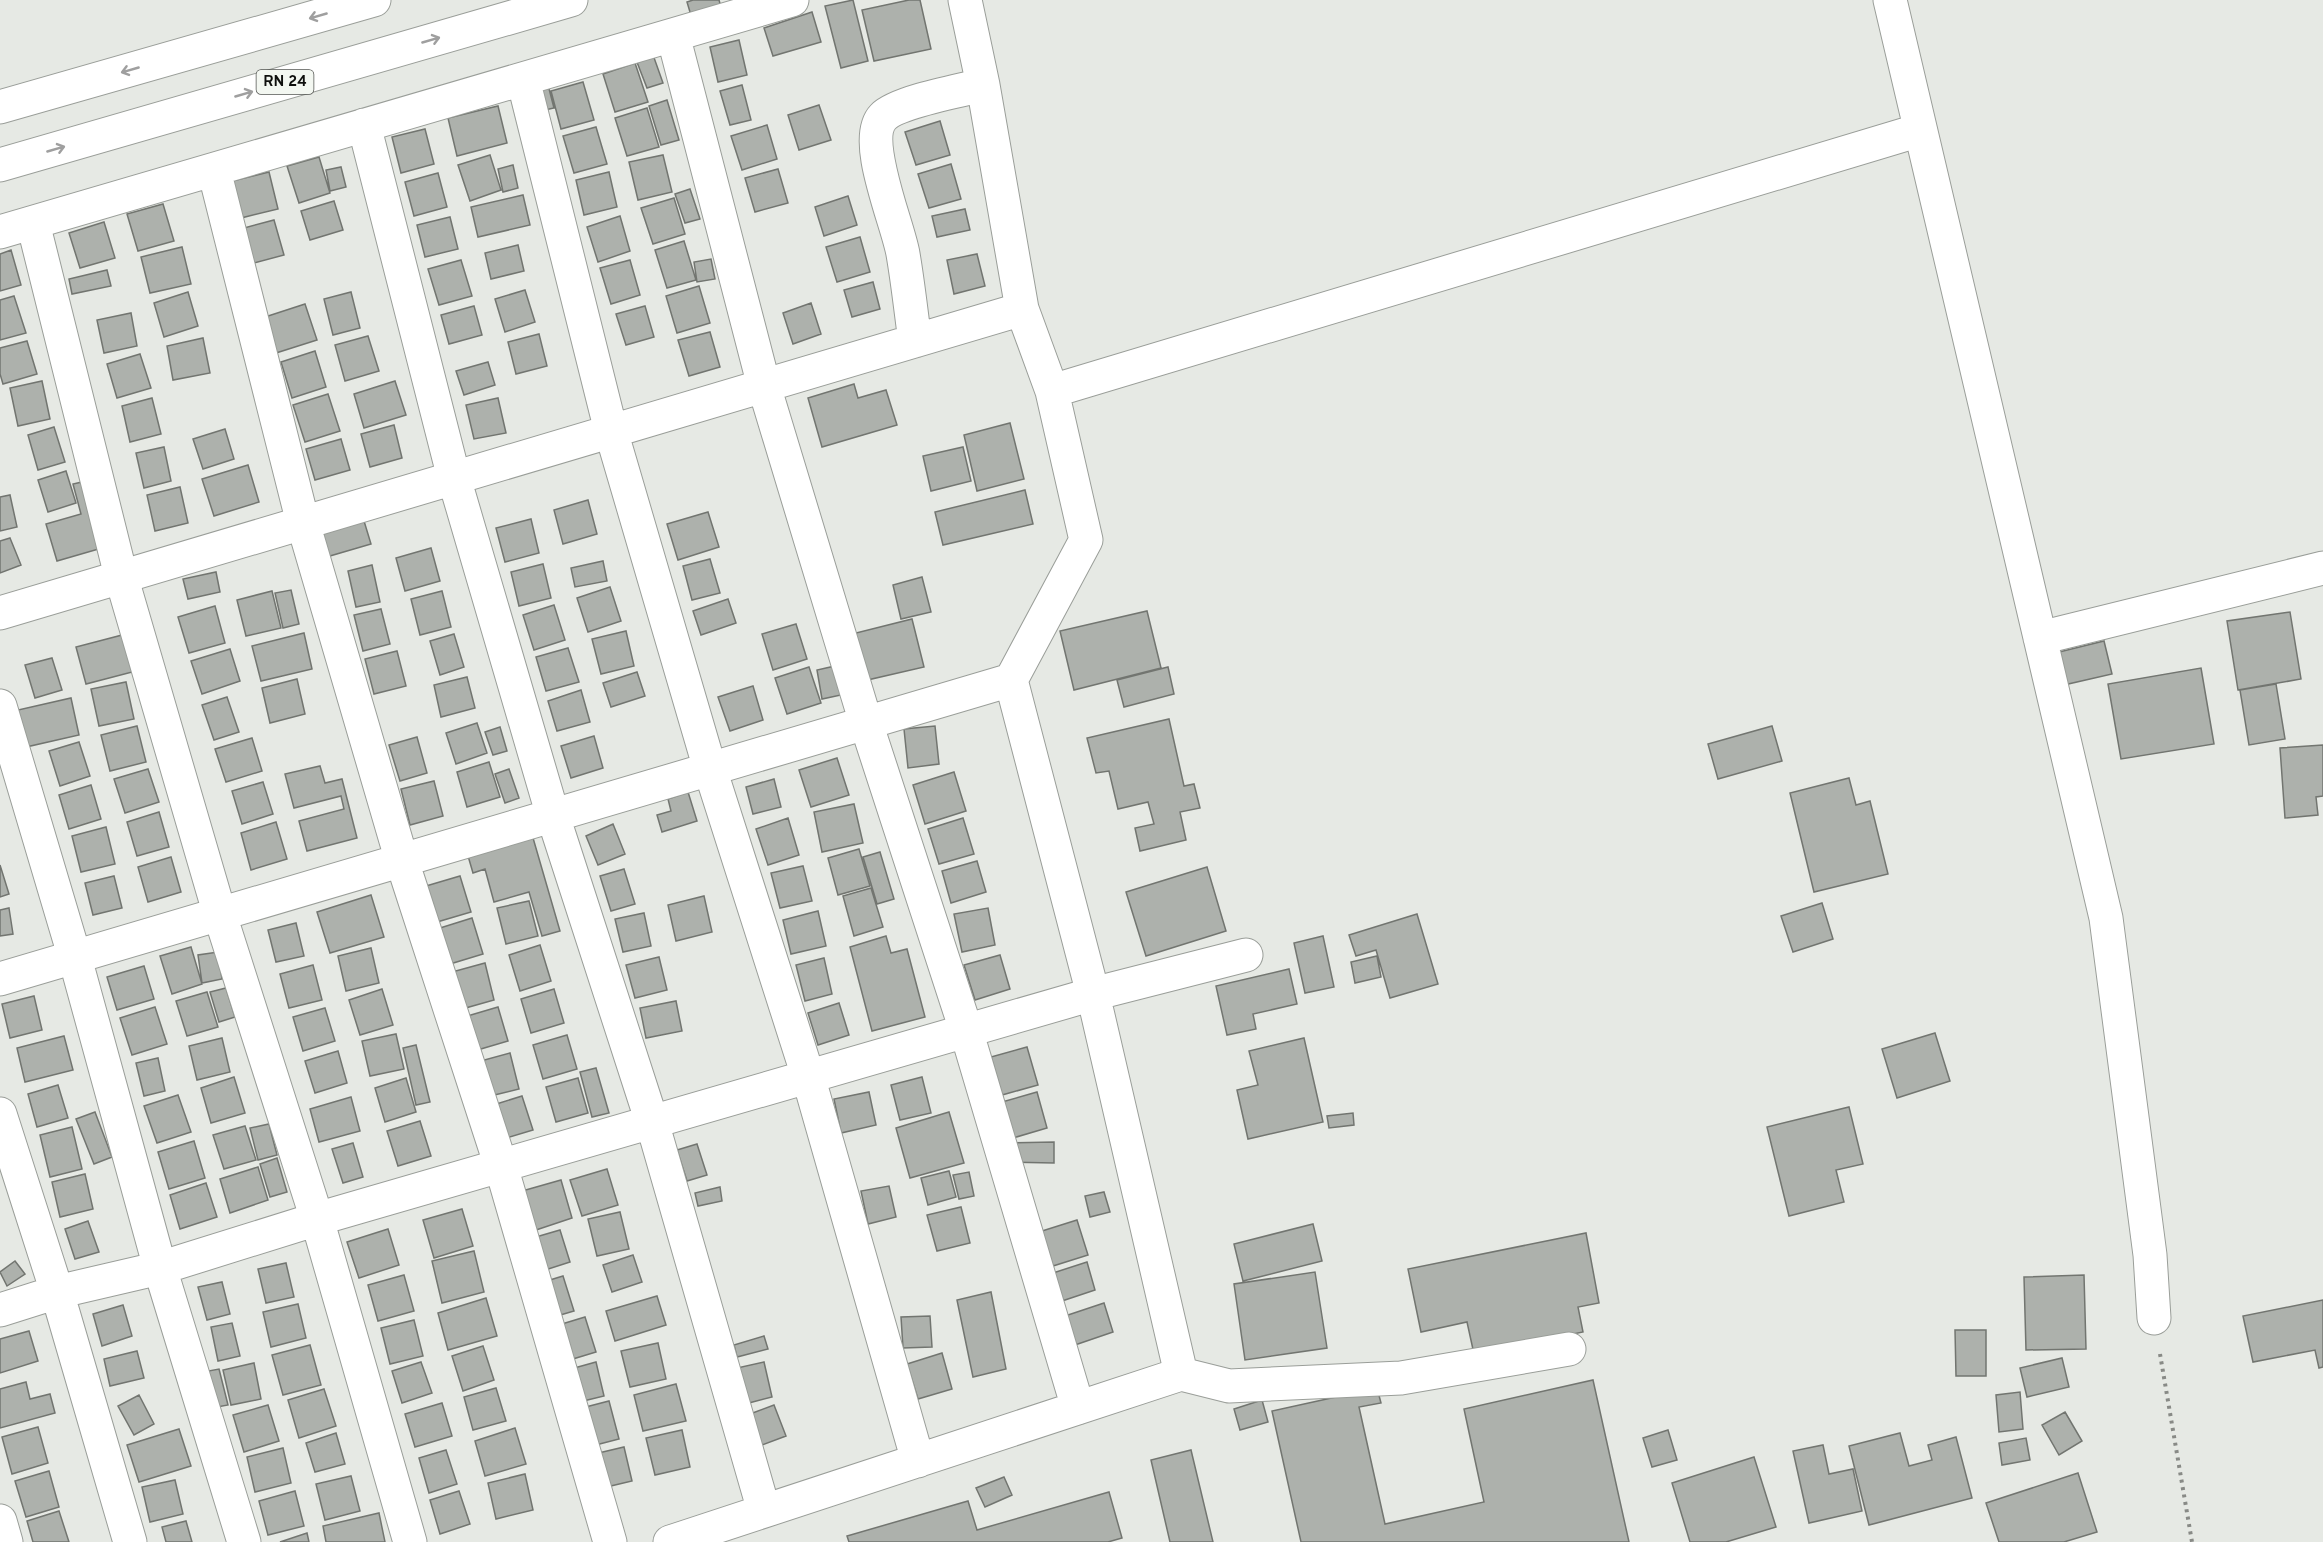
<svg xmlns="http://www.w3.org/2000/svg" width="2323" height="1542" font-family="Overpass,sans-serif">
<rect width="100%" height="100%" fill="#e6e9e4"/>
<path fill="#adb1ac" stroke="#727570" stroke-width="1.5" d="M693 0H719L723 14 693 22 687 2Z
M853 0 868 61 841 68 825 6Z
M909 0H920L931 49 874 61 862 10Z
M812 12 821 42 773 56 764 28Z
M739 40 747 75 718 82 710 47Z
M652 52 663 83 647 88 635 57Z
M635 63 648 102 615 112 603 74Z
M547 81 554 108 540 111 533 85Z
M583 82 594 120 561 129 551 91Z
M742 85 751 120 730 125 720 91Z
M667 100 679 140 661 145 649 106Z
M819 105 831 140 799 150 788 115Z
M498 106 507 143 457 156 448 118Z
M647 108 659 147 627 156 615 118Z
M940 121 950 155 916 165 905 132Z
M767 125 777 159 742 170 731 136Z
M596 127 607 164 574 173 563 136Z
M425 129 434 164 401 173 392 137Z
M490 155 501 190 470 201 458 165Z
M663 155 672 192 638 200 629 162Z
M319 157 330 193 299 203 287 166Z
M951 164 961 199 929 208 918 174Z
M513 165 518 188 503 192 498 169Z
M341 167 346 187 330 191 326 170Z
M778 169 788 203 755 212 745 178Z
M269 172 278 209 241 218 232 181Z
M609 172 617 207 584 215 576 180Z
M438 173 447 207 414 216 405 182Z
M690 189 700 219 685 223 675 194Z
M523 195 530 225 478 237 471 207Z
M848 196 857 225 824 236 815 207Z
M674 198 685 234 653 244 641 208Z
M334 201 343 230 310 240 301 211Z
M163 204 174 241 138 251 127 214Z
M965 209 970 230 937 237 932 216Z
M620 216 630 251 598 262 587 227Z
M450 217 458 249 425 257 417 225Z
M274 220 284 255 254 263 244 228Z
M104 222 115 258 80 268 69 233Z
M860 237 870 272 837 282 826 247Z
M684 241 696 280 667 288 655 250Z
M518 245 524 271 491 279 485 253Z
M182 247 191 284 150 293 141 257Z
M11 250 21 285 0 291V254Z
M977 254 985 286 954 294 947 260Z
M711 259 715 279 697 282 694 262Z
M461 260 472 296 439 305 428 269Z
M630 260 640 295 611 304 600 268Z
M107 270 111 286 72 294 69 279Z
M873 282 880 309 852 317 844 290Z
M699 286 710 323 677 333 666 296Z
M525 290 535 322 505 332 495 299Z
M188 292 198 326 164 337 154 303Z
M351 292 360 328 333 335 324 299Z
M14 296 26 333 0 340V300Z
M811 303 821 334 793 344 783 313Z
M305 304 317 340 276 353 265 317Z
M474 306 482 335 449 344 441 315Z
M645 306 654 337 626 345 616 314Z
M131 313 137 346 104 353 97 320Z
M710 332 720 367 689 376 678 340Z
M539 334 547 366 516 374 508 342Z
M368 336 379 371 345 381 335 345Z
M203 338 210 373 173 380 167 346Z
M27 341 37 374 3 384 0 374V348Z
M315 351 326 387 292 398 281 362Z
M140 354 151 388 117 398 107 364Z
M488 362 495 385 464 395 456 371Z
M42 381 50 419 18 426 10 388Z
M395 381 406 415 364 428 354 394Z
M854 384 858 398 886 390 897 425 822 447 808 398Z
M328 394 340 431 305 442 293 405Z
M152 398 161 434 130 442 122 406Z
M498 398 506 433 474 439 466 405Z
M1010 423 1024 479 977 491 964 435Z
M394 425 402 458 370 467 361 434Z
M54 427 65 462 38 470 28 435Z
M225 429 234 459 203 469 193 439Z
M341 439 350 470 315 480 306 449Z
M164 447 171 481 144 488 136 453Z
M963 447 971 481 931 491 923 456Z
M248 465 259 502 214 516 202 479Z
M66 471 76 503 48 512 38 480Z
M82 482 102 548 57 561 46 524 81 514 73 484Z
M180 487 188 523 155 531 147 495Z
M1025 490 1033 524 943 545 935 512Z
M10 495 17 527 0 531V497Z
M588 500 597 534 563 544 554 510Z
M708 512 719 547 678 560 667 524Z
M531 519 539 553 505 562 496 528Z
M364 521 371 544 323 558 316 536Z
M10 538 21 565 0 573V541Z
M431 548 440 581 405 591 396 558Z
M710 559 720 593 692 600 683 566Z
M603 561 607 581 575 587 571 568Z
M543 564 551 598 519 606 511 572Z
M372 565 380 602 356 607 348 571Z
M216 572 220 592 188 599 183 579Z
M922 577 931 612 901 619 893 585Z
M610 587 621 621 588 632 577 598Z
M291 590 299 624 283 628 275 593Z
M272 591 281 628 246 636 237 600Z
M442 591 451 627 420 635 411 599Z
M728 599 736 623 701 635 693 611Z
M554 605 565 640 534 650 523 615Z
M215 606 225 643 189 653 178 617Z
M381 609 390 644 363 651 354 615Z
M1147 611 1161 668 1074 690 1060 631Z
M2290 612 2301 679 2238 690 2227 621Z
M912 619 924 667 863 681 852 634Z
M796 624 807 659 773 670 762 634Z
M626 631 634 666 601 674 592 639Z
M304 633 312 669 261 681 252 646Z
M126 634 136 671 86 684 76 647Z
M454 634 464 667 440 675 430 641Z
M2104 641 2112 674 2055 687 2047 655Z
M568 648 579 682 546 691 536 657Z
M230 649 240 681 202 694 191 661Z
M397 651 406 686 374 694 365 659Z
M52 658 62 690 35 698 25 665Z
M835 666 841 695 822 699 817 670Z
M809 667 821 703 787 714 775 678Z
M1168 667 1174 694 1124 707 1117 680Z
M2201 668 2214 744 2121 759 2108 684Z
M637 672 645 696 611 707 603 683Z
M467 677 475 708 441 717 434 685Z
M297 679 305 714 270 723 262 688Z
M126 682 134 719 99 726 91 689Z
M2276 684 2285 739 2249 745 2240 690Z
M753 686 763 720 730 731 718 697Z
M581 690 590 722 557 731 548 701Z
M227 697 239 732 214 740 202 705Z
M71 698 79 735 26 747 18 710Z
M1169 719 1184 786 1194 784 1200 808 1180 812 1186 840 1140 851 1135 828 1154 824 1148 802 1118 809 1109 771 1096 773 1087 738Z
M477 723 487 753 456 764 446 733Z
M137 726 146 762 110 771 101 735Z
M935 726 939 764 908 768 904 729Z
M1772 726 1782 761 1718 779 1708 744Z
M500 727 507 751 493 755 485 732Z
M594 736 603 768 571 778 561 746Z
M417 737 427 773 400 781 389 745Z
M252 738 262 771 226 782 215 749Z
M79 742 90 776 60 786 49 751Z
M2323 745V796L2316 797 2318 815 2285 818 2280 748Z
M837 758 849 795 811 807 799 770Z
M489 762 500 797 467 807 457 772Z
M320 766 325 783 342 779 357 838 307 851 299 821 344 809 341 796 294 808 285 774Z
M148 769 159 802 125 813 114 779Z
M509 769 519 798 505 803 495 774Z
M954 772 966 811 925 824 913 785Z
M1849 778 1856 805 1870 801 1888 874 1814 892 1790 793Z
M774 779 781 807 753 814 746 787Z
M434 781 443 816 410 825 401 789Z
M263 782 273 814 242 824 232 791Z
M91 785 101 819 69 829 59 795Z
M688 792 697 821 662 832 657 815 671 811 668 799Z
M854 804 863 843 822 852 814 812Z
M159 812 169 847 137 856 127 822Z
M788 818 799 855 768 865 756 829Z
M963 818 974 854 939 864 928 829Z
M276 822 287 859 251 870 241 833Z
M613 824 625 854 598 865 586 836Z
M106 827 115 864 81 872 72 836Z
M531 831 560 931 542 936 529 892 494 902 485 869 473 873 466 849Z
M859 849 870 886 838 895 828 858Z
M880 852 894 899 877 904 863 857Z
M171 857 181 892 148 902 138 867Z
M977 861 986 892 951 903 942 871Z
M0 865 9 894 0 897Z
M803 866 812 901 780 908 771 873Z
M1207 867 1226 931 1146 956 1126 892Z
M624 869 635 904 611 911 600 876Z
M114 876 122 908 93 915 85 883Z
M460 876 471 912 437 922 426 886Z
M871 888 883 927 854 936 843 896Z
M371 895 384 937 330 953 317 912Z
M704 896 712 932 676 941 668 905Z
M529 901 538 936 506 944 497 908Z
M1822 903 1833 939 1793 952 1781 916Z
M9 908 13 934 0 936V910Z
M988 908 995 945 962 952 954 914Z
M818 911 826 946 791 954 783 920Z
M644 913 651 946 623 952 615 919Z
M1417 914 1438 984 1390 998 1376 950 1356 956 1349 935Z
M472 918 483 954 450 964 440 928Z
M296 923 304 956 276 962 268 930Z
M886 936 891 953 907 949 925 1017 872 1031 850 947Z
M1323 936 1334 987 1305 993 1294 943Z
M540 945 551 981 520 991 509 955Z
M191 947 202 984 172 994 160 956Z
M371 948 379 983 346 991 338 956Z
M218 952 222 979 202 983 198 955Z
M1000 955 1010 989 975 1000 964 965Z
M1377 956 1381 977 1355 983 1351 962Z
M659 957 667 990 635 998 626 965Z
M824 958 832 994 805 1001 796 965Z
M485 963 494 1000 462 1009 452 972Z
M313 965 322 1000 289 1008 280 974Z
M144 966 154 999 117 1010 107 977Z
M1289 969 1297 1004 1253 1014 1256 1029 1227 1035 1216 986Z
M226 988 235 1017 219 1022 210 992Z
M382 989 393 1025 360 1035 349 1000Z
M554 989 564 1023 531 1033 521 999Z
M207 992 218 1027 187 1036 176 1001Z
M34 996 42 1030 10 1038 2 1004Z
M676 1001 682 1031 646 1038 640 1008Z
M839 1003 849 1035 818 1045 808 1013Z
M155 1007 167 1044 132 1055 120 1018Z
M498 1007 508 1041 474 1051 464 1017Z
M325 1008 335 1041 303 1051 293 1017Z
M1935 1033 1950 1081 1897 1098 1882 1049Z
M396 1034 404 1069 370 1076 362 1041Z
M567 1035 577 1069 543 1079 533 1045Z
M64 1036 73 1070 25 1082 17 1048Z
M222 1038 230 1072 197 1080 189 1046Z
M1304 1038 1323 1122 1248 1139 1237 1090 1258 1085 1249 1051Z
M416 1045 430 1102 416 1105 403 1048Z
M1027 1047 1038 1085 1002 1095 991 1057Z
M338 1051 347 1083 315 1093 305 1061Z
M510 1053 519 1089 486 1097 477 1062Z
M158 1058 165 1091 144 1096 136 1063Z
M596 1068 609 1113 592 1117 580 1072Z
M234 1077 245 1113 211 1123 201 1088Z
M922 1077 931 1113 900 1120 891 1085Z
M406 1078 416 1112 385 1122 375 1088Z
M578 1078 588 1113 556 1122 546 1087Z
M58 1085 68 1118 37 1127 28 1094Z
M869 1092 876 1125 841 1133 834 1099Z
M1037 1092 1047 1128 1013 1138 1002 1102Z
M178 1095 191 1132 157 1143 144 1106Z
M522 1096 533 1130 500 1140 490 1106Z
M351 1097 360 1131 319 1142 310 1109Z
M1849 1107 1863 1164 1836 1170 1844 1202 1789 1216 1767 1127Z
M95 1112 112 1157 94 1164 76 1119Z
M949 1112 964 1163 910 1178 896 1128Z
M1353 1113 1354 1125 1329 1128 1327 1116Z
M420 1121 431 1156 398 1166 387 1131Z
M269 1124 277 1155 258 1160 250 1128Z
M245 1126 256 1160 224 1169 213 1135Z
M72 1127 82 1169 50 1177 40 1135Z
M194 1141 205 1178 169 1189 158 1152Z
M1054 1142V1163L1008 1162V1143Z
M353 1143 363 1177 343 1183 332 1149Z
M697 1144 707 1175 687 1181 677 1150Z
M277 1158 287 1192 270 1197 260 1164Z
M258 1167 268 1200 230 1213 220 1179Z
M607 1169 618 1205 582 1216 570 1180Z
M949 1171 956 1197 928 1205 921 1178Z
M969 1172 974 1196 959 1199 953 1175Z
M85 1174 93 1209 60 1217 52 1182Z
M561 1180 572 1218 527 1233 515 1193Z
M206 1183 217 1217 180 1229 170 1195Z
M889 1186 896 1217 868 1224 861 1191Z
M720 1187 722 1201 698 1206 695 1193Z
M1104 1192 1110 1212 1090 1217 1085 1196Z
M961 1207 970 1243 937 1251 927 1215Z
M462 1209 473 1246 434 1258 423 1220Z
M620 1212 629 1249 597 1256 588 1219Z
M1077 1220 1088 1255 1053 1266 1042 1231Z
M88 1221 99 1252 75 1259 65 1229Z
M1313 1224 1322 1261 1243 1281 1234 1244Z
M388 1229 399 1265 359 1278 347 1242Z
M560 1230 570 1262 539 1272 529 1239Z
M1586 1233 1599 1303 1578 1307 1583 1332 1474 1354 1467 1322 1421 1332 1408 1269Z
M474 1251 484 1292 442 1303 432 1261Z
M633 1255 642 1282 612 1292 603 1265Z
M15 1261 25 1274 7 1286 0 1272Z
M1087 1262 1095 1290 1062 1301 1053 1273Z
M286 1263 294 1297 266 1303 258 1269Z
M1315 1272 1327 1348 1245 1360 1234 1284Z
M404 1275 414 1311 378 1321 368 1285Z
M2084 1275 2086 1349 2026 1350 2024 1277Z
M563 1276 574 1311 550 1318 540 1283Z
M222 1282 230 1314 207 1320 198 1287Z
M991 1292 1006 1369 973 1377 957 1300Z
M657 1296 666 1325 615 1341 606 1311Z
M486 1298 497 1336 448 1350 438 1313Z
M2323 1300V1367L2319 1368 2315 1350 2253 1362 2243 1316Z
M1104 1303 1113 1332 1072 1346 1062 1317Z
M298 1304 306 1338 271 1347 263 1312Z
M123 1305 132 1336 102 1346 93 1314Z
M930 1316 932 1347 903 1348 901 1317Z
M585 1317 596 1352 563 1362 552 1327Z
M414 1320 423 1356 390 1364 381 1328Z
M232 1323 240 1356 218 1361 211 1327Z
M1955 1330H1986V1376H1956Z
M29 1331 38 1361 0 1373V1339Z
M764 1336 768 1349 737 1357 734 1345Z
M658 1343 666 1379 630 1387 621 1351Z
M310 1345 321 1385 283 1395 272 1355Z
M483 1346 494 1380 463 1391 452 1356Z
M137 1351 144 1378 110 1386 104 1359Z
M942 1353 952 1389 918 1399 907 1364Z
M2062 1358 2069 1387 2027 1397 2020 1368Z
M421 1362 432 1393 402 1403 392 1371Z
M596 1362 604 1396 575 1403 567 1370Z
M764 1362 772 1397 745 1404 737 1368Z
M254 1363 261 1399 231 1405 223 1370Z
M219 1369 228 1405 212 1408 203 1372Z
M1593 1380 1629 1542H1301L1272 1411 1377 1388 1381 1403 1359 1407 1385 1524 1484 1502 1464 1409Z
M26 1382 30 1399 50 1394 55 1413 0 1428V1389Z
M676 1384 686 1421 643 1431 634 1395Z
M496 1388 506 1421 473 1430 464 1397Z
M324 1389 336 1426 299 1438 288 1400Z
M2020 1392 2023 1429 1999 1432 1996 1395Z
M139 1395 154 1424 134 1435 118 1406Z
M1262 1400 1268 1422 1240 1430 1234 1409Z
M609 1401 619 1439 584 1448 574 1410Z
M442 1403 452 1436 415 1447 405 1414Z
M268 1405 279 1441 244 1452 233 1415Z
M774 1405 786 1436 762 1445 750 1414Z
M2065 1412 2082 1441 2059 1455 2042 1425Z
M38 1427 48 1463 12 1474 2 1437Z
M515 1428 526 1464 485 1476 475 1441Z
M179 1429 191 1466 139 1482 127 1445Z
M682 1430 690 1467 655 1475 646 1438Z
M1668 1430 1677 1460 1652 1467 1643 1438Z
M336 1433 345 1464 315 1472 306 1443Z
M1900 1433 1909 1466 1932 1460 1928 1445 1956 1437 1972 1498 1869 1525 1849 1446Z
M2026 1438 2030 1460 2002 1465 1999 1443Z
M1823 1445 1829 1474 1853 1469 1862 1511 1809 1523 1793 1451Z
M624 1447 632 1481 598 1489 590 1455Z
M283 1448 291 1483 255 1492 247 1457Z
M446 1450 457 1484 429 1493 419 1458Z
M1191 1450 1213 1542H1170L1151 1460Z
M1754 1457 1776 1527 1726 1542H1690L1672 1483Z
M49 1471 59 1507 26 1517 15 1481Z
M2078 1473 2097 1532 2064 1542H1999L1986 1503Z
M525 1474 533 1510 496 1519 488 1483Z
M351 1476 360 1511 325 1520 316 1484Z
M1004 1477 1012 1495 985 1507 976 1488Z
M175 1480 183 1514 150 1522 142 1487Z
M295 1491 304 1526 268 1535 259 1501Z
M459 1491 470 1524 440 1534 430 1500Z
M1109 1492 1122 1538 1108 1542H849L847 1536 968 1501 977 1530Z
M59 1511 69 1542H33L27 1521Z
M379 1513 385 1542H326L323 1526Z
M186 1521 192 1542H166L162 1527Z
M307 1533 309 1542H280Z"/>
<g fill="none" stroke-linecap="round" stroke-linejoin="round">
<defs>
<path id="minor" d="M1890 0 2106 918 2150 1255 2154 1318
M673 35 764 386 866 723 966 1030 1078 1408
M523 79 611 431 710 769 808 1076 918 1461
M364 125 454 478 553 816 652 1122 764 1511
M214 170 303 523 402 861 501 1166 610 1542
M33 223 121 576 220 915 317 1219 410 1542
M0 232 792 0
M915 341C911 312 908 283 903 254 898 224 861 140 883 117 897 102 962 90 983 85
M1052 391 1920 130
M0 613 1022 309
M2040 638 2323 568
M0 706 75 958 160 1268 244 1542
M0 979 1011 680
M0 1114 57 1292 130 1542
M0 1310 57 1292 160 1268 317 1219 1093 994 1246 955
M1181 1374 1229 1386 1401 1378 1569 1349
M0 1521 6 1542
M670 1542 1181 1374 1093 994 1011 680 1086 540 1052 391 1022 309 983 85 965 0"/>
<path id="trunk" d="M0 107 374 0
M0 165 571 0"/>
</defs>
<use href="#minor" stroke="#9a9e99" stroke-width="35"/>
<use href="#trunk" stroke="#9a9e99" stroke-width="35"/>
<path stroke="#888a86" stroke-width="4" stroke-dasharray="3 4.5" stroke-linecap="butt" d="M2160 1354 2192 1542"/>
<use href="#minor" stroke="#fff" stroke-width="33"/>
<use href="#trunk" stroke="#fff" stroke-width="33"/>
</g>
<defs><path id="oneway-shaft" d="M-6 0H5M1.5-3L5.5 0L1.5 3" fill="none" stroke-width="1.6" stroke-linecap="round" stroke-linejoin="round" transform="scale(1.5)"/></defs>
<g stroke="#9f9f9f">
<use href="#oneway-shaft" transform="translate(318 16) rotate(164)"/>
<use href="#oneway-shaft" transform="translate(431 40) rotate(-16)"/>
<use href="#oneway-shaft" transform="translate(130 70) rotate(164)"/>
<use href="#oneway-shaft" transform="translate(244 94) rotate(-16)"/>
<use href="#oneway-shaft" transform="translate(56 149) rotate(-16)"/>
</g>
<g text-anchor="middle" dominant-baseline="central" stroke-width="5" stroke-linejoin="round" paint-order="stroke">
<rect fill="#f3f7f1" stroke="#535552" stroke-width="1.5" x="256.5" y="70" width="57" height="24" rx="4.5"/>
<g font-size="15" font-weight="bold" fill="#0f100e">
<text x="285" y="82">RN 24</text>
</g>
</g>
</svg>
